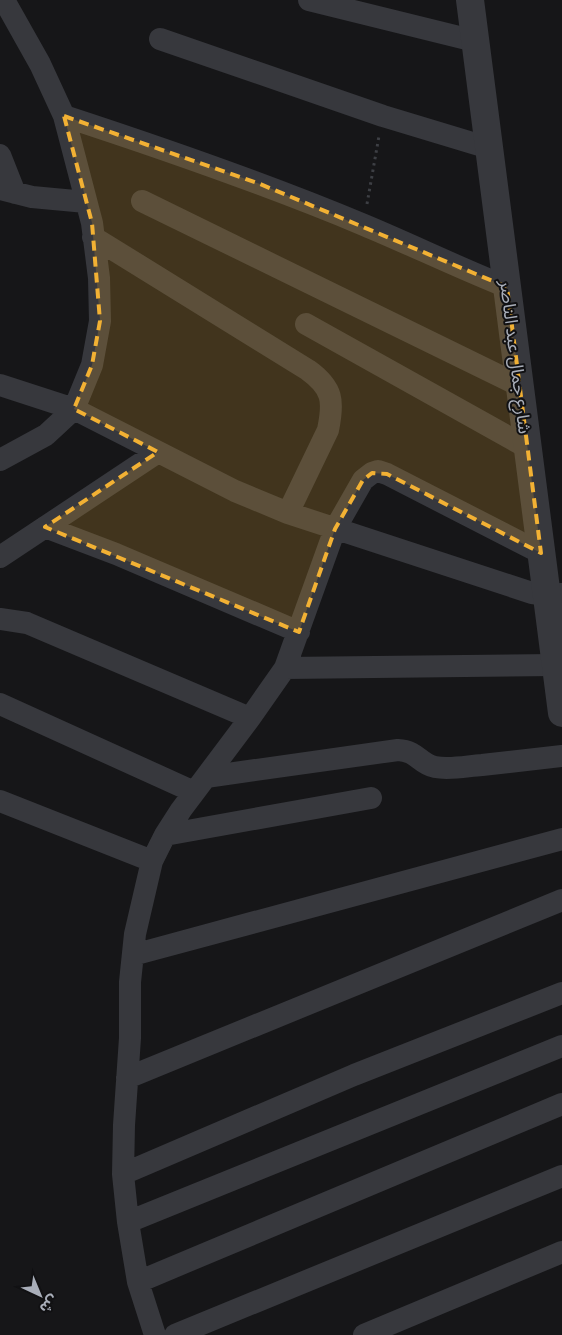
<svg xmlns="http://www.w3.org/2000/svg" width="562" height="1335" font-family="'Archivo Narrow','Noto Sans Arabic',sans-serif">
<rect width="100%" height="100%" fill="#161618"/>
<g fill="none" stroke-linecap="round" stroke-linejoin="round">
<path stroke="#3d3f44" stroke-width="3" stroke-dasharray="2.5 4" stroke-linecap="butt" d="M367 204 379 136"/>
<path stroke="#37383d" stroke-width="22" d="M309 0 475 41
M160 39 383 116 489 148
M64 116C165 149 266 184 364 225 412 245 459 268 507 287
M0 155 15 193
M0 189 32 197 86 202
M142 201 520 386
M93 237 308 370C333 388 334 401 328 430L288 513
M306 324 528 448
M0 385 74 409 235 491 288 513 532 593 547 595 562 594
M0 460 46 435 74 409 92 365 100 321 99 278 92 223 64 116 40 64 4 0
M45 527 116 554 299 632
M0 557 158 452
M0 619 27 623 250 718
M285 668 555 665
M0 704 194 792
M206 777 398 750C418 751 419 764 435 767 450 770 467 766 482 765 508 762 535 759 562 756
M0 801 152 861
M165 835 371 798
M133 955 562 839
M127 1078 562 900
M123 1174 354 1075 562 993
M128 1222 562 1046
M138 1282 562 1104
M155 1335 138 1282 128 1222 123 1174 124 1125 130 1038V982L135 934 152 861 165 835 181 810 250 718 285 668 335 529 363 480 372 473 378 471 387 474 541 553
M175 1335 562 1176
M364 1335 562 1252"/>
<path stroke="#37383d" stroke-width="28" d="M470 0 562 713"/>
</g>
<path fill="#f2b134" fill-opacity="0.2" stroke="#f2b134" stroke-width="4" stroke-dasharray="10 6" stroke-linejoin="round" d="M64 116 260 184 507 287 541 553 387 474 372 473 363 480 335 529 299 632 45 527 158 452 74 409 92 365 100 321 92 223Z"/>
<g text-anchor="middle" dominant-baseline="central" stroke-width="4" stroke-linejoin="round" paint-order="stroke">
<g font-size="18" fill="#a8adb8" stroke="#111113">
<text transform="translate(516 357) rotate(83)">شارع جمال عبد الناصر</text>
</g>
</g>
<g transform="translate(40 1295) rotate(136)" stroke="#111113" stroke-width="4" paint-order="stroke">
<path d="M0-4L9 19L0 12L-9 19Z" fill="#a8adb8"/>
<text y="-8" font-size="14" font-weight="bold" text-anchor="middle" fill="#a8adb8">ش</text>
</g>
</svg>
